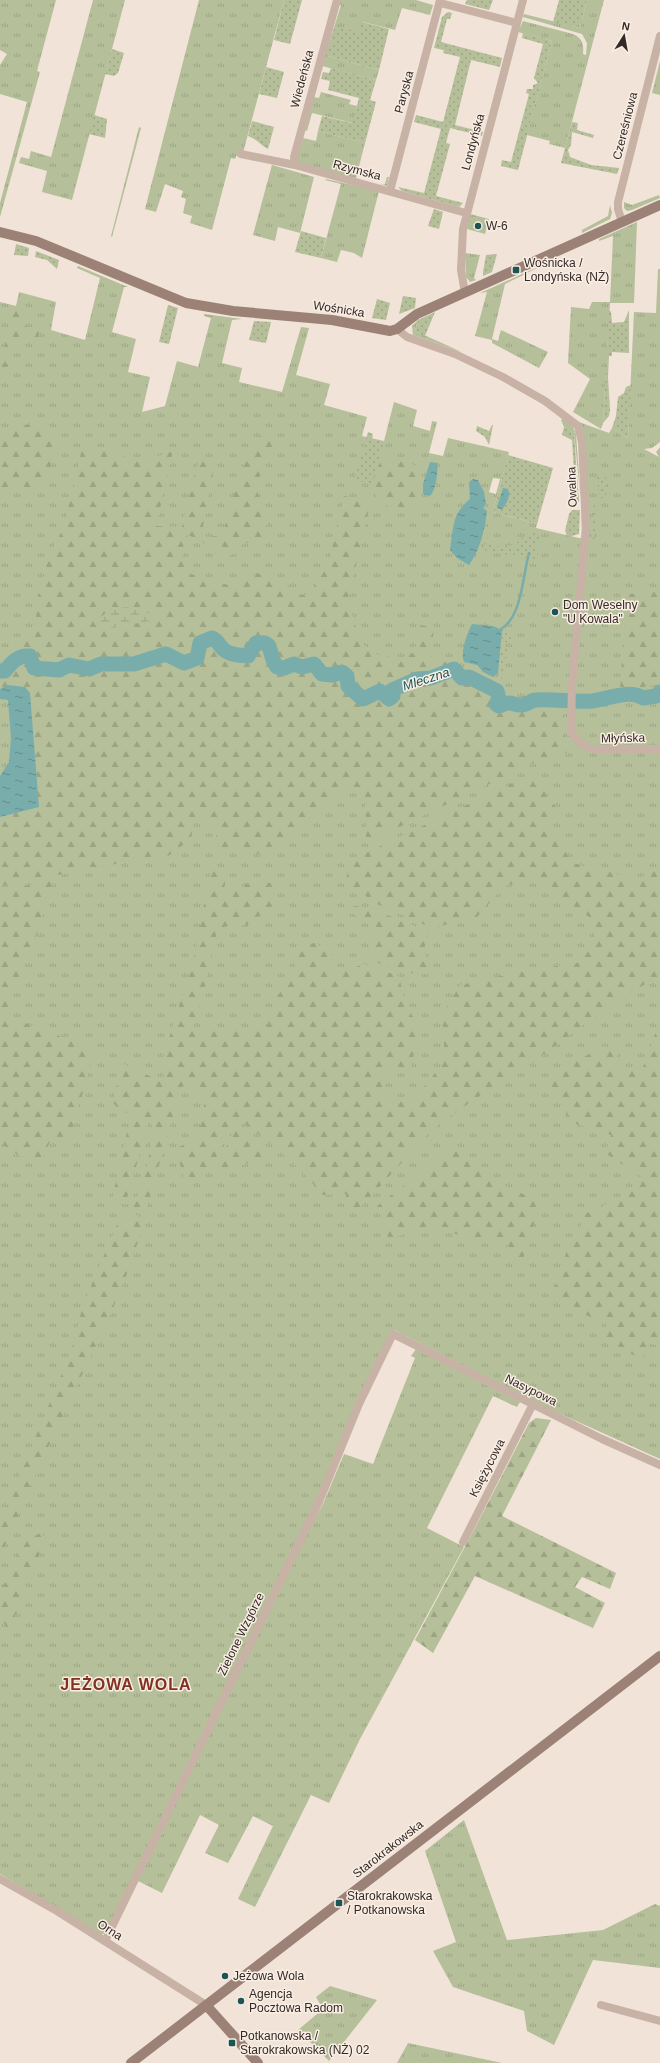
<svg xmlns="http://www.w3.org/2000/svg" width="660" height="2063" font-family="Arial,sans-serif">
<defs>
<pattern id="grass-tufts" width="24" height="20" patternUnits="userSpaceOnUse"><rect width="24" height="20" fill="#b5bf99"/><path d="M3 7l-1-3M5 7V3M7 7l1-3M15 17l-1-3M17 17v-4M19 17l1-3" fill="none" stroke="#9ca484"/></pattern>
<pattern id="forest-firs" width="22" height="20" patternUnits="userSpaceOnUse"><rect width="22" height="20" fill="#b5bf99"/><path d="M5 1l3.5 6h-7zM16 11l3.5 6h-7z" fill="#9ca484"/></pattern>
<pattern id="wetland-marsh" width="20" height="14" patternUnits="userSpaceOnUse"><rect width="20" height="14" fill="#b5bf99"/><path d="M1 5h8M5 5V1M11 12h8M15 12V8" fill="none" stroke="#9ca484"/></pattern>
<pattern id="garden-dots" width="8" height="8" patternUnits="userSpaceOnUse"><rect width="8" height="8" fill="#b5bf99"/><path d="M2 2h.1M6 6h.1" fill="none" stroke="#9ca484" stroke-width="1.8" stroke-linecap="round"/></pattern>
<pattern id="water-ripples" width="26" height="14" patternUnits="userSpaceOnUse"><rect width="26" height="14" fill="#78adab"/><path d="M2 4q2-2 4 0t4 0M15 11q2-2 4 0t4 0" fill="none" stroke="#638d8b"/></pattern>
</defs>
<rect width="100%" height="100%" fill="#f1e3d8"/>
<path fill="url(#grass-tufts)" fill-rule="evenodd" d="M0 0H56L37 71 40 72 0 217V203L27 102 0 94V65L7 54 0 50Z
M93 0H125L72 200 42 192 47 171 19 163 21 157 29 159 31 151 51 157Z
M199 0H284L244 149V151L239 150 235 159 231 158 212 230 190 223 192 216 183 213 186 199 181 197 183 191 165 184 156 212 145 209Z
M339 0H416L433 5 430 15 402 8 395 30 363 22 360 32 327 56 379 70 376 80 322 66 341 5 338 4Z
M587 0H604L565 148 549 144 550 141 527 135 552 41 518 32 523 21 573 34C582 38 584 44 583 54L586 55 587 43 582 34 523 17 524 14 580 28Z
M660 61V95L652 93Z
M321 92 351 100 349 104 357 106 353 123 312 113 307 131 305 130 314 97 319 98Z
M139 127 141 128 112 237 111 236Z
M318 131 365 143 356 178 382 185 385 184 387 177H389L387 186 299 164 297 159 303 138 316 141Z
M272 165 314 177 300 233 278 227 275 241 253 235Z
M326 179 379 191 362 258 354 253 341 250 337 262 321 258 341 184 325 180Z
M659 195 660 198 632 210 627 211 624 208V202L632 205Z
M610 205 612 213 610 219 582 233V230L608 216Z
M470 214 489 219 485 234 467 229Z
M637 222 634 303H610L603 423 601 429 573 412 590 379 568 363 571 307 589 309 592 302H610L613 236 599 241V239Z
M465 253 480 255 474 278 476 280 470 282 466 277Z
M547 263 505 284 492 339 498 341 501 330 548 352 539 368 492 343V340L475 336 487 292 480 293Z
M78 266 128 287H124L112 332 136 339 128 372 150 377 142 412 165 406 177 361 198 367 211 318 204 316V314L242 319 232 320 222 363 242 368 239 382 282 392 301 327 309 328 296 375 330 384 324 405 367 417 362 436 384 441 394 402 417 410 413 426 430 431 432 421 437 422 429 453 443 456 448 438 509 452 493 512 537 524 536 528 579 538H582L579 422 609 433 612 428 628 438 634 312 656 313 658 269H660V442L652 448 644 449 659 457 656 452 660 447V1459L541 1405 394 1330 296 1553 323 1504 344 1454 373 1464 415 1358 411 1356 416 1349 520 1402 517 1407 493 1396 427 1528 464 1547 360 1739 329 1803 311 1795 255 1907 238 1899 273 1826 253 1816 228 1863 205 1853 219 1825 200 1815 162 1893 138 1881 105 1933 101 1935 0 1874V302L16 306 19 292 56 302 51 330 85 340 100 278 77 268ZM493 478 500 479 496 494 489 492Z
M418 320 415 331 462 352 413 335 412 326Z
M564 418 573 427 576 434 581 502 574 433 564 427 561 420Z
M464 1820 507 1940 603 1930 655 1904 660 1906V1968L593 1960 554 2045 527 2031 524 2011 453 1987 433 1951 456 1942 425 1851Z
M330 1986 377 2000 329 2061 298 2030 323 2009 316 1997Z
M408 2043 502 2063H397Z"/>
<path fill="url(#forest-firs)" d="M20 295 24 296 20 325 40 330 37 341 12 338 4 381H0L10 309V306L16 307Z
M34 423 59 438 46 484 37 490 0 491V432Z
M267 432H276L279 452C266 459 254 478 258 494 260 501 266 507 267 514 268 521 266 530 266 536L241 545 233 554 221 558 198 538 186 535C182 550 180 559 187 573 204 577 222 585 239 587 245 581 254 573 263 573 272 573 293 589 301 595L310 594 328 565 344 496 371 501 348 599 355 624 360 642 376 654 399 659 415 652 418 625 434 627 431 659C460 664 486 675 506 697H519L533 694 564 695 565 739 572 747V750L557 757 539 760 366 843 365 788H341L306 825 258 854 215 846 218 821 195 816 191 839 168 856 121 863 0 886V817L39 806 8 685 0 689V649L35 637 37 603 49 555 63 529 82 449 110 447 129 460H146L173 451 156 526 182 527 189 492 199 461 215 463 201 537 222 536C230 512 244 442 267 432Z
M388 459H400L417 466C421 481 421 496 414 510 396 515 381 505 372 490L379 464Z
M660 592V684L620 691 626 594Z
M533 773 560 815 548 821 572 863 638 879 660 866V975L611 1005 516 1074 475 1099 442 1122 427 1135 360 1208 346 1211V1194L323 1195C297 1164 266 1137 232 1115L219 1154 186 1188 176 1148 198 1139 205 1100 183 1086 172 1119 145 1215 133 1208C141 1184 158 1141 150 1118L125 1205 112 1199 131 1114 121 1111 113 1103 122 1063 156 1079 164 1076 162 1061 195 954 211 867 227 869 223 899 251 881 282 884 270 907 245 926 239 924 218 928 203 995 192 1030 266 1029 276 999 295 969 296 953 315 942 336 958 320 964 334 975 364 964 399 976 405 1003 420 1029 409 1074 383 1071 381 1099H415L445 1060 442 1015 460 985 519 972 577 963 596 944 592 919 534 879 504 886 477 917 432 928 377 904 346 882 348 868 366 853Z
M50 881 53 884 39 929 5 1015 95 1050 69 1141 53 1135 38 1168 0 1143V891Z
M354 906 370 908 429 932C422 951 423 956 436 971 419 979 393 969 376 962L370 943 375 938 368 924 352 913Z
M660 1020V1347L648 1342 642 1360 602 1337 607 1324 551 1300 571 1238 577 1236 585 1214 630 1193 643 1178 605 1153 611 1135 570 1122 563 1105 542 1081 603 1046 619 1050 614 1066 641 1073Z
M236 1128 270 1153 266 1163 254 1159 244 1165 231 1164 224 1170 213 1171 211 1168 222 1159 230 1137Z
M453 1148C480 1176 507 1187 542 1202L522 1260 507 1245 423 1227 389 1240 377 1206Z
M132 1212 144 1220C127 1287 94 1349 65 1410 42 1459 22 1509 0 1557V1522L71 1352 83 1305 119 1220 129 1222Z
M536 1418 551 1420 502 1516 616 1573 610 1589 582 1577 575 1587 605 1603 593 1628 475 1576 433 1653 415 1640 476 1526 529 1423Z
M41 1533 47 1539 24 1586 20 1590 21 1602 5 1640 3 1637 6 1626 0 1615 1 1588 12 1575 14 1564 25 1542 32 1537Z"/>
<path fill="url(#wetland-marsh)" d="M126 607 149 613 154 620 102 630 98 627 96 622C101 613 117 608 126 607Z"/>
<path fill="url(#garden-dots)" d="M284 0H302L290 44 274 40Z
M467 0H493L489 10 465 4Z
M559 0H587L580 28 553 22Z
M448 12 452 13 450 19H447L441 42 502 58 500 67 471 60 455 125 483 132 482 136 450 128 446 143 450 144 436 196 463 203 459 207 402 191 398 187 424 193 441 129 414 122 416 115 443 122 460 57 443 53 444 50 434 48 442 17Z
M362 22 389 29 379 70 327 56 335 26 359 32Z
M523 33 552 41 518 170 501 166 502 160 511 162 529 94 526 93 527 89H533V85L538 83 534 78 543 44 522 38Z
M112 49 124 53 118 73 114 76 105 74Z
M266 67 284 72 277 98 259 94Z
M331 68 376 80 370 100 376 102 365 143 318 131 322 116 352 123 359 98 328 90 330 81 321 79 323 72 329 73Z
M94 115 107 119 105 138 89 134Z
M252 121 274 127 268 149C260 145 257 139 248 136Z
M572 122 578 123 577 130 594 135 593 138 572 132 571 145 568 150 570 157 591 165 619 168 617 174 561 163Z
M434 209 443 212 439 229 428 226Z
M301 231 326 238 321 258 295 252Z
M16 244 29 248 28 256 14 255Z
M36 251 59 260 57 269 47 260 35 257Z
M497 254 492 272 483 276V272L486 255Z
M403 296 416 298 415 308 399 314Z
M377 299 390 303 386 320 372 318Z
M168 305 178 308 169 344 159 342Z
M609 310 611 312 612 323 624 322 629 310V353L612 352V356H609L608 377 610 410 609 416 603 423Z
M435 312 425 336 415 331 418 320Z
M254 321 271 322 266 343 249 340Z
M631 385 628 438 612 428 616 416 618 397 624 393 626 387Z
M492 425H493L489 445 485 437 476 431 477 426 489 431Z
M564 427 574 433 579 502 576 501 572 440 562 435Z
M368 432 373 434 372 439 384 442 372 484 358 481 355 477Z
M508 455 553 468 537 524 493 512Z
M597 476H606V498H599Z
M594 504H596L597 506 594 541H591Z
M572 510H580L579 534 568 537 565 531 569 514Z
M536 530 540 532 537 547 538 559 517 557 515 544 530 532Z
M485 544 501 547 512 545 515 556 483 550Z
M507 629 511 635 510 643 501 641 502 630Z
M501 648H508L501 682 498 679Z"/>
<path fill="url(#water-ripples)" d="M430 462 438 463C437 473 437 488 430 496L423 494V484Z
M473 479 478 480 484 492 486 504 483 508 487 511C485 529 480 550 469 565L457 558 450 550C454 527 451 515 470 499L469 482Z
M503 488 508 489C511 495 507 504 502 509H499L497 507Z
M472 624 493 626 502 630 498 673 493 677 483 672 477 665 464 662C460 652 467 633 472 624Z
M8 685 25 687 30 693 39 807 0 817V776L9 762 11 738 8 700 0 699V689Z"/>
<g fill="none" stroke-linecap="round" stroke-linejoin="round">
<path stroke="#78adab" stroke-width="2.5" d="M501 629C522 617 523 574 529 553"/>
<path stroke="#78adab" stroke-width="15" d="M0 671H5C12 662 18 655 30 656L34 668 59 670 69 665 89 669 101 664H134L166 654 184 663 197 658 200 643 212 638C218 640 218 644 223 649 229 655 240 655 248 656L256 643H265L269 646 273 660 277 667 284 668 294 664 302 667 314 664 322 674 332 675 342 672 347 676 348 686 363 699 380 691 389 699 393 696 392 690 417 679 431 678 454 669 462 678 469 677 497 691 499 699 496 704 499 706C513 700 510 705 522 705 527 705 531 700 536 700 555 699 573 702 592 701 608 699 629 689 643 698L656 696 660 692"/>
<path stroke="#c8b2a5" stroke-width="8" d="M440 3 517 23
M241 154 295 165 466 213
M295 165 294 157 337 0
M390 191 440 0
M622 222 618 209V202L660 36
M465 293 461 270 463 229 523 0
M397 329 407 337 455 354 503 377 545 401 578 426 582 442 586 527 572 684 571 732 580 743 591 749H660
M463 1542 533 1404
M0 1879 57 1911 206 2005
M105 1941 319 1502 359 1404 393 1334 602 1439 660 1465
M601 2005 660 2021"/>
<path stroke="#9c8176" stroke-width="10" d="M0 232 36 241 186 303 233 311 332 320 390 331 397 329 417 314 660 205
M206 2005 258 2063
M131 2063 660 1656"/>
</g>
<g fill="#1c5554" stroke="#f9eee4" stroke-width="1.5">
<circle cx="478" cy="226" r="4"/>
<rect x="512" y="266" width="8" height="8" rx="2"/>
<circle cx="555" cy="612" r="4"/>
<rect x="335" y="1899" width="8" height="8" rx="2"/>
<circle cx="225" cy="1976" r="4"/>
<circle cx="241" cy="2001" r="4"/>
<rect x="228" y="2039" width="8" height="8" rx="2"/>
</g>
<g text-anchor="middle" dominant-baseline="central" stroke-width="3" stroke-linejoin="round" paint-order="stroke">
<g font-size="12" fill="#342926" stroke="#f9eee4">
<text transform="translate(302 79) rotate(-75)">Wiedeńska</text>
<text transform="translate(404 92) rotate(-75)">Paryska</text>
<text transform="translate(625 126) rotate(-76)">Czereśniowa</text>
<text transform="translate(473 142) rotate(-75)">Londyńska</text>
<text transform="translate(357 170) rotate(15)">Rzymska</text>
<text transform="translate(339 309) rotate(9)">Wośnicka</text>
<text transform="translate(572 487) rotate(-92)">Owalna</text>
<text transform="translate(623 738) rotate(-1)">Młyńska</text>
<text transform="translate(531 1390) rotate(26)">Nasypowa</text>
<text transform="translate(487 1468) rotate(-63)">Księżycowa</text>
<text transform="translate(241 1634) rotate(-64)">Zielone Wzgórze</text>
<text transform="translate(388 1849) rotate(-38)">Starokrakowska</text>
<text transform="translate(110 1930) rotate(32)">Orna</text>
</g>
<g font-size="12" fill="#342926" stroke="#f9eee4" text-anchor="start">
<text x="486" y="226">W-6</text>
<text x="524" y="263">Wośnicka /<tspan x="524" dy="14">Londyńska (NŻ)</tspan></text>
<text x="563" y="605">Dom Weselny<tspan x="563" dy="14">"U Kowala"</tspan></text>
<text x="347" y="1896">Starokrakowska<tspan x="347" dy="14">/ Potkanowska</tspan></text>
<text x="233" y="1976">Jeżowa Wola</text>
<text x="249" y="1994">Agencja<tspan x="249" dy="14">Pocztowa Radom</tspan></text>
<text x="240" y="2036">Potkanowska /<tspan x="240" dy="14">Starokrakowska (NŻ) 02</tspan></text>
</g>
<g font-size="13" font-style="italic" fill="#1c5554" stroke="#f9eee4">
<text transform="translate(426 679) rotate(-18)">Mleczna</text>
</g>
<g font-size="16" font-weight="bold" letter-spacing="1" fill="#823020" stroke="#f9eee4">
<text x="126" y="1684">JEŻOWA WOLA</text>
</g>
</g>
<g transform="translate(624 36) rotate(11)" stroke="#f9eee4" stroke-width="3" paint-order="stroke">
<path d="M0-3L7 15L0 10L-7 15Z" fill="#342926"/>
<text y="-6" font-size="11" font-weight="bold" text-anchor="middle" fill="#342926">N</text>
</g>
</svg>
